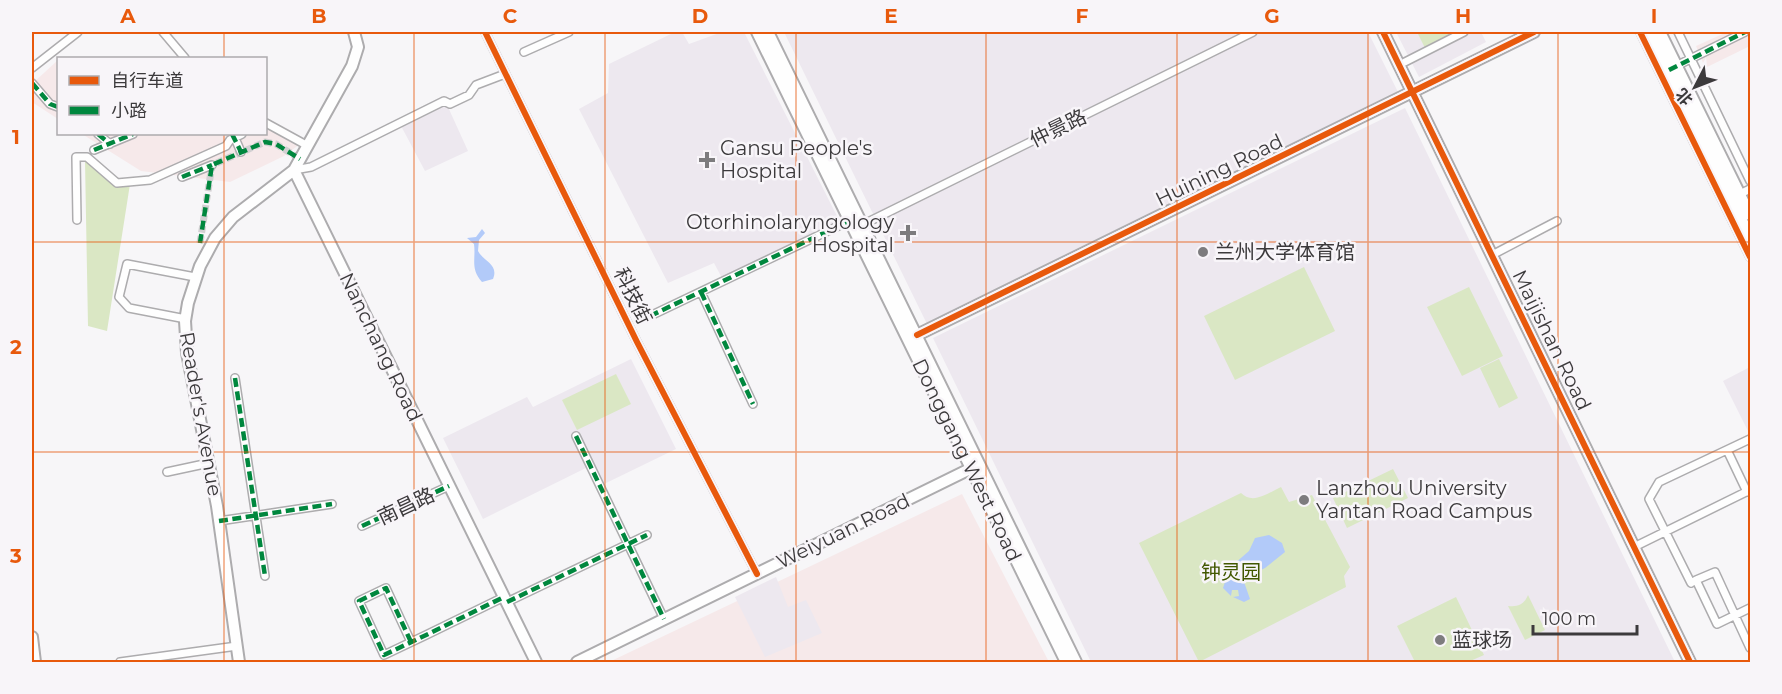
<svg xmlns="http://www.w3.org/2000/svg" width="1782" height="694" font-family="Montserrat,'Noto Sans SC',sans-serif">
<rect width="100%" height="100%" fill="#f7f6f8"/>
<path fill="#f6e9ea" d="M1727 32H1750V46L1705 68 1696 46Z
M58 60V119L32 102V84Z
M266 120 304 141 284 156 230 182 141 171 82 134H266Z
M962 494 1049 662H609Z"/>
<path fill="#ede8ef" d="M675 32H682L689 44 722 32H744L840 222 722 278 714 263 668 283 579 109 608 93 609 64Z
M784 32H1368L1399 94 927 324Z
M1396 32H1481L1486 42 1419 77Z
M439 106 448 107 468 151 425 171 400 124Z
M1405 108 1675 662H1091L933 338Z
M631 359 676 449 602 485 592 465 483 519 443 438 527 397 533 407Z
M1750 367V435L1723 381Z
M776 577 788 607 806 600 822 633 765 657 735 597Z"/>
<path fill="#dae7c4" d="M1417 32H1459L1425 48Z
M85 161 116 180 130 184 107 331 88 326Z
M1304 267 1335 331 1235 380 1204 316Z
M1469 287 1503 356 1462 376 1427 307Z
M1499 359 1518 398 1499 408 1480 368Z
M616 374 631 404 577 430 562 400Z
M1393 469 1408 498 1347 528 1333 498Z
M1281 487 1289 502 1312 495 1350 567 1344 576 1346 587 1199 662 1139 543 1241 493C1253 505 1268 493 1281 487Z
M1528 595 1545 630 1525 640 1508 606C1518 607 1524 605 1528 595Z
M1456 597 1484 655 1468 662H1415L1397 626Z"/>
<path fill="#b2caf9" d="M482 229 485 233 479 240 478 251C484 262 499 264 493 279L482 282C470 269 476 259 474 244L467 238 476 237Z
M1269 535 1282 543 1285 552 1265 568 1243 579 1250 599 1244 602 1233 597 1239 596 1238 590H1232L1231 596 1223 588 1226 579H1234V564L1249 551 1255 538Z"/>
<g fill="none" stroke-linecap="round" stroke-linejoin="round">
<path stroke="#d2d0d2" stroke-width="7" stroke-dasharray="7 3.5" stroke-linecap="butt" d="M200 243 212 165 265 142 276 144 300 159"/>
<defs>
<path id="street" d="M163 32 185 58
M485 32 637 342 757 574
M1640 32 1750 257
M1678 32 1750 181
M524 52 569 32
M1399 65 1464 32
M1674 67 1745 32
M32 68 78 32
M32 83 50 104 58 107
M266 123 308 146
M98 134 110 144
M234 136 241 152
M94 150 133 134
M294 170 311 167 444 101 450 104 469 95 476 85 505 74
M182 177 212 165
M1740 194 1750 189
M77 220 76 157H87L117 183 150 180 226 146 230 140 242 134
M862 225 1253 32
M1492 255 1557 221
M701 292 753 404
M650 316 851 220
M186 319 129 308 119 297 127 264 195 277
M235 378 265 576
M576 436 664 619
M1750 439 1659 482 1649 499 1691 583 1696 580 1717 624 1750 608
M1727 450 1747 492
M167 472 209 463
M219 521 332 504
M362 526 449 486
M1634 547 1750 490
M1696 580 1715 572 1750 648
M507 602 647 535
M411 642 386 588 359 601 384 655 424 636 504 597
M120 662 237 646"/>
<path id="secondary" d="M1383 32 1690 662
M1650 32 1750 237
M1660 32 1750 215
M294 170 536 662
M917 335 1534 32
M32 637 35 662
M239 662 217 506 187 353 185 321 188 303 200 266 215 238 233 217 294 170 352 66 358 47 354 32
M577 662 978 465"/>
<path id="primary" d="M757 32 1066 662
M768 32 1076 662"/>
</defs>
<use href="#street" stroke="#adacae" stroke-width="10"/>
<use href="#secondary" stroke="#adacae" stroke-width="14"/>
<use href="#primary" stroke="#adacae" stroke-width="14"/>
<use href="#street" stroke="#fefefe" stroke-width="7"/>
<use href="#secondary" stroke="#fefefe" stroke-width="10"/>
<use href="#primary" stroke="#fefefe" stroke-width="10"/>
<path stroke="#00873e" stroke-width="4.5" stroke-dasharray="9 4.5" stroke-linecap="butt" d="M1669 70 1745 32
M32 83 50 104 58 107
M98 134 110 144
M232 134 241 152
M94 150 133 134
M182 177 212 165
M200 243 212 165 265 142 276 144 300 159
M701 292 753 404
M650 316 851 220
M235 378 265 576
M576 436 664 619
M219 521 332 504
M362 526 449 486
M507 602 647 535
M411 642 386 588 359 601 384 655 424 636 504 597"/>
<defs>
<path id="cycleway" d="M485 32 637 342 757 574
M1383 32 1690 662
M1640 32 1750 257
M917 335 1534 32"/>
</defs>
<use href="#cycleway" stroke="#f8f5f9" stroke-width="10"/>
<use href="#cycleway" stroke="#e8590c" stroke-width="6"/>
</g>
<path fill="none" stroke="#e8590c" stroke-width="1.5" stroke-opacity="0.55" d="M224 32V58M414 32V662M605 32V662M796 32V662M986 32V662M1177 32V662M1368 32V662M1558 32V662M224 134V662M32 242H1750M32 452H1750"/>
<g fill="#7d7c7e" stroke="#f8f5f9" stroke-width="2">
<path d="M704 151h6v6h6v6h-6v6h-6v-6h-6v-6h6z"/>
<path d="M905 224h6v6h6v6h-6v6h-6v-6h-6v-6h6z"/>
<circle cx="1203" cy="252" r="6"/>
<circle cx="1304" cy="500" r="6"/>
<circle cx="1440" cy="640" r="6"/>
</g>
<g text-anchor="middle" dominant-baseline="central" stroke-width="5" stroke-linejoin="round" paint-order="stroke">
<g font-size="20" fill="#3c3a3c" stroke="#f8f5f9">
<text transform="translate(1058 128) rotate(-26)">仲景路</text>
<text transform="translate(1219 170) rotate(-26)">Huining Road</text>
<text transform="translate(633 296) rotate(64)">科技街</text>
<text transform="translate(1552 340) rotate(64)">Maijishan Road</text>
<text transform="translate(381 347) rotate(64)">Nanchang Road</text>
<text transform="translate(201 414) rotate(80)">Reader's Avenue</text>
<text transform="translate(967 460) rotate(64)">Donggang West Road</text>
<text transform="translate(406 506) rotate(-25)">南昌路</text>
<text transform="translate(843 531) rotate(-26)">Weiyuan Road</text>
</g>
<g font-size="20" fill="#3c3a3c" stroke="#f8f5f9" text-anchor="start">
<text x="720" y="148">Gansu People's<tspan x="720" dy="23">Hospital</tspan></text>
<text x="894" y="222" text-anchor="end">Otorhinolaryngology<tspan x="894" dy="23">Hospital</tspan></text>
<text x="1215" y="252">兰州大学体育馆</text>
<text x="1316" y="488">Lanzhou University<tspan x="1316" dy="23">Yantan Road Campus</tspan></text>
<text x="1452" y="640">蓝球场</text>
</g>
<g font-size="20" fill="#425800" stroke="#f8f5f9">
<text x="1231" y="572">钟灵园</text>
</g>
</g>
<rect width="1782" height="694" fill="none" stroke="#f8f5f9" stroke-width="66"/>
<rect x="57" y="57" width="210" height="78" fill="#f8f5f9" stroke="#adaaad" stroke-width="1.5"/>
<rect x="69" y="76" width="30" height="9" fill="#e8590c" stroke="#adaaad" stroke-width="1.5"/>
<text x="111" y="87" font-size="18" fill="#3c3a3c">自行车道</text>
<rect x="69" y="106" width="30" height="9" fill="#00873e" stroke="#adaaad" stroke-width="1.5"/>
<text x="111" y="117" font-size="18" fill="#3c3a3c">小路</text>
<g transform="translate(1695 87) rotate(228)" stroke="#f8f5f9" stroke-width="4.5" paint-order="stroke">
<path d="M0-4.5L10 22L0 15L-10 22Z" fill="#3c3a3c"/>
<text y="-9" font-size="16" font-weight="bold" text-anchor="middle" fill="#3c3a3c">北</text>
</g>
<path d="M1533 625v9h104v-9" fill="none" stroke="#3c3a3c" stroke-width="3"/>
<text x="1542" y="625" font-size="18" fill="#3c3a3c" stroke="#f8f5f9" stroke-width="4.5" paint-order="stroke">100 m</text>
<rect x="33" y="33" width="1716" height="628" fill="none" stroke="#e8590c" stroke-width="2"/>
<g font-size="20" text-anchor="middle" font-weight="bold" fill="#e8590c">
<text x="128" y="23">A</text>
<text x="319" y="23">B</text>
<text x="510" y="23">C</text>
<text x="700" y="23">D</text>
<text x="891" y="23">E</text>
<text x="1082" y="23">F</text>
<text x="1272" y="23">G</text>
<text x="1463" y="23">H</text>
<text x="1654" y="23">I</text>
<text x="16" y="144">1</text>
<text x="16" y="354">2</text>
<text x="16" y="563">3</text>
</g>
</svg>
